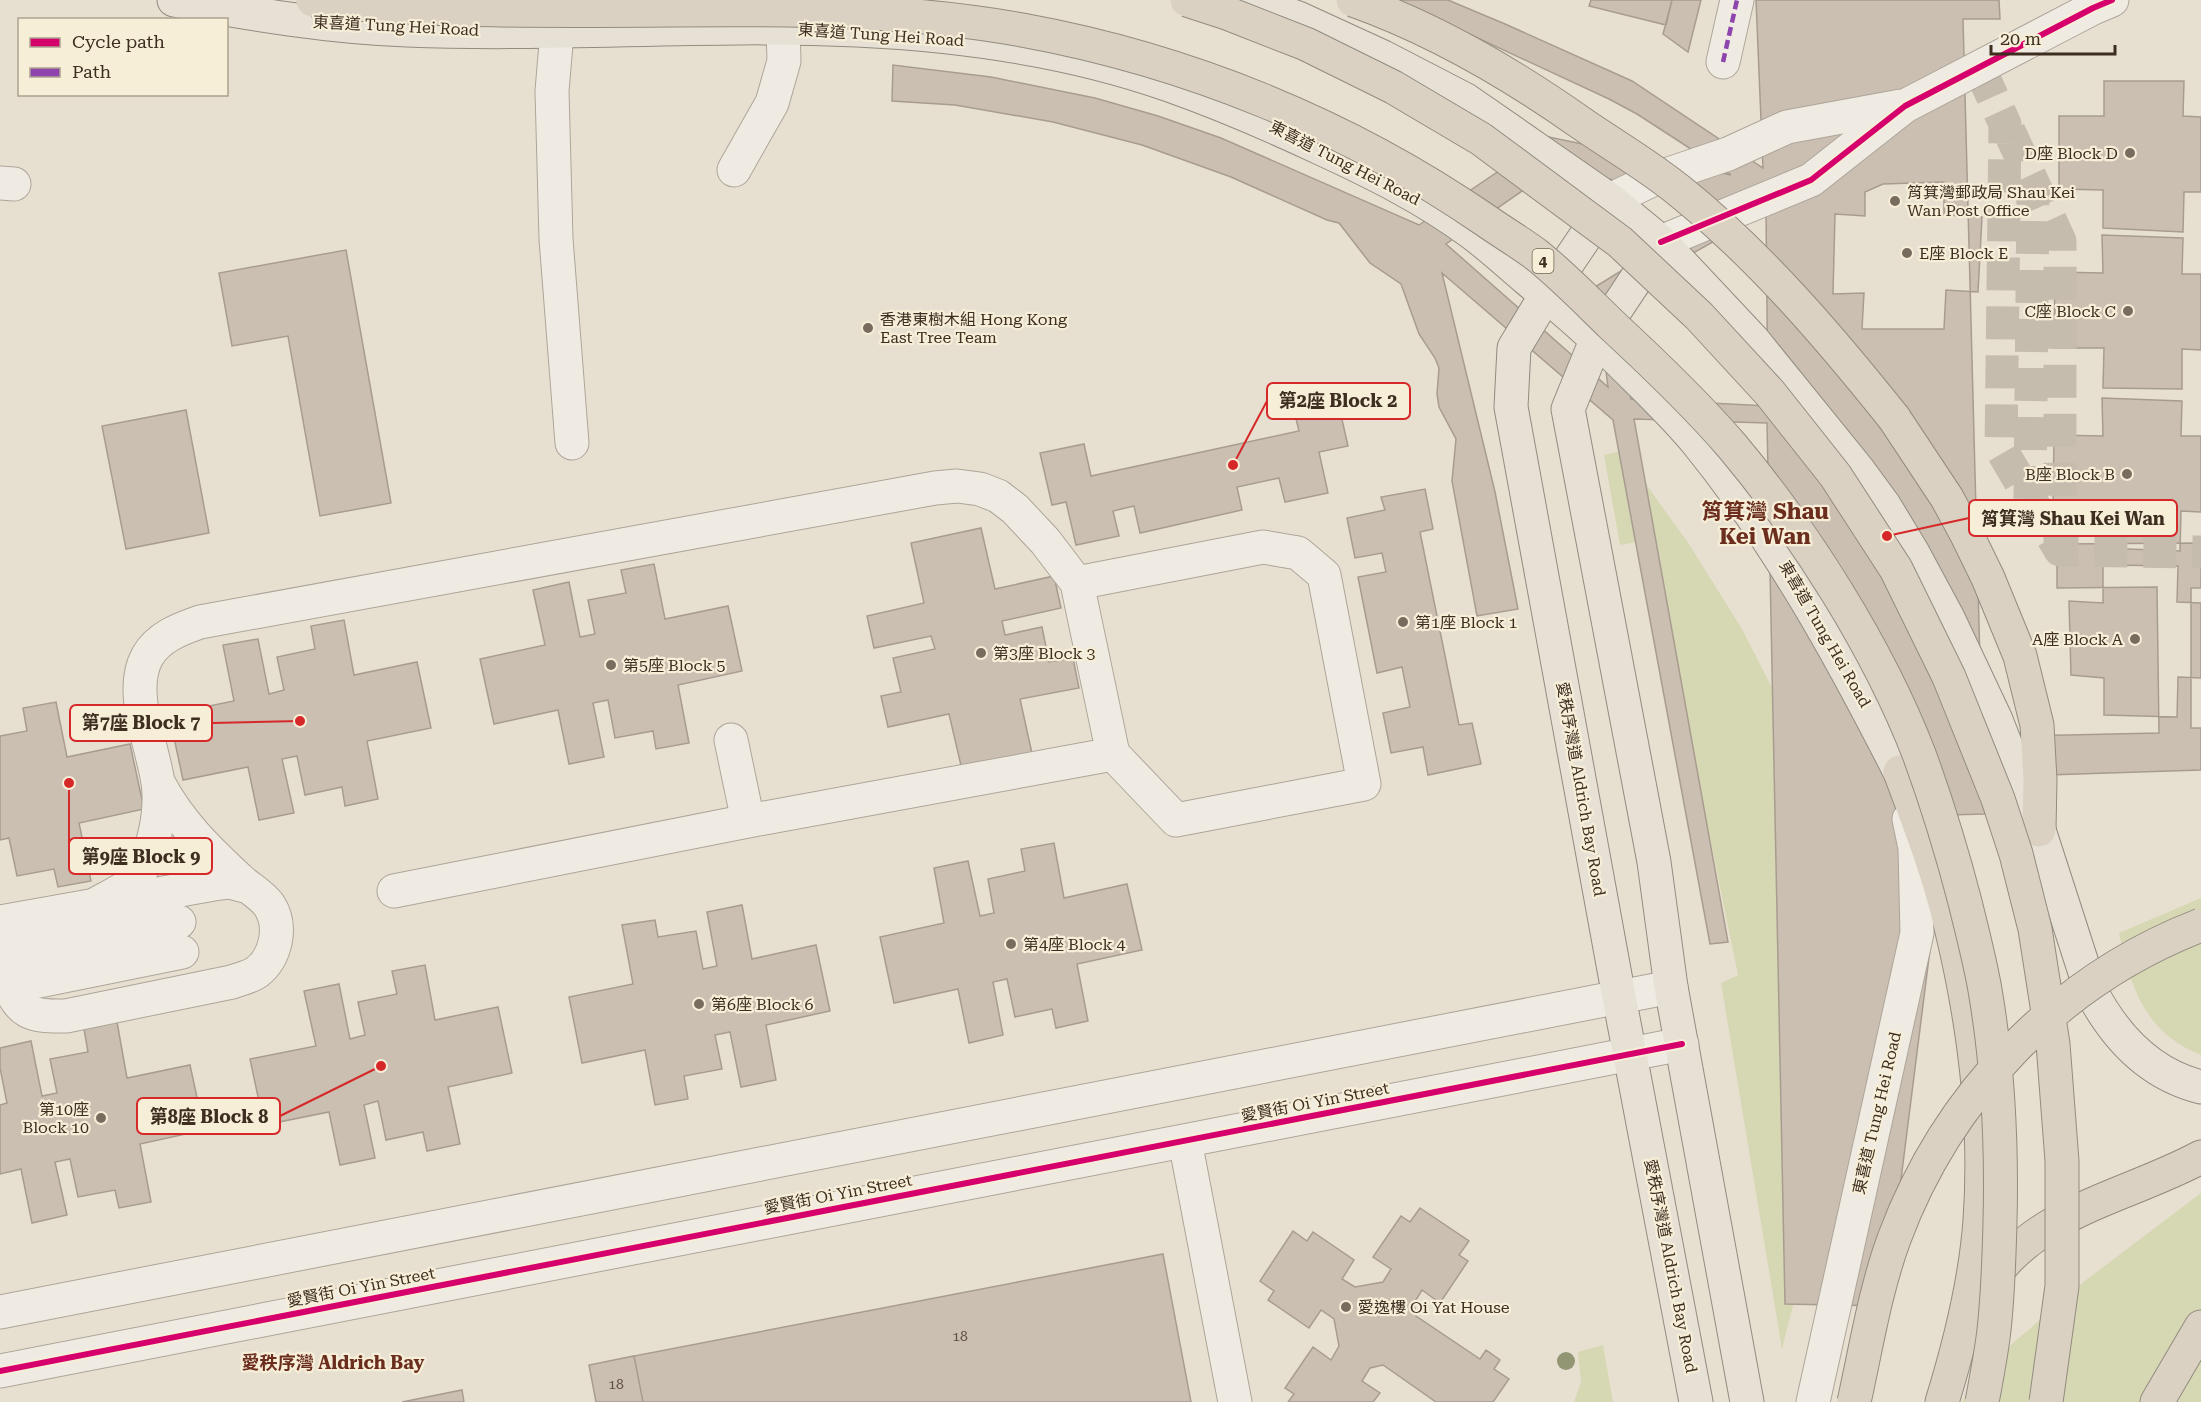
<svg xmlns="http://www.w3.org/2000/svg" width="2201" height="1402" font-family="'Roboto Serif','Noto Sans TC',serif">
<rect width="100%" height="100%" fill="#e7e0d1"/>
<path fill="#d6d7b3" d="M1622 451 1689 544 1742 629 1796 735 1795 1298 1782 1349 1721 983 1738 975 1649 540 1620 545 1604 455Z
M2201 898V1055C2144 1032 2131 988 2119 933Z
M2201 1193V1402H1961L2013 1343 2086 1280Z
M1603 1345 1613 1402H1574L1581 1382 1578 1352Z"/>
<path fill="#cbbfb2" stroke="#a89c90" stroke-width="1.5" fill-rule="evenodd" d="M1384 0H1448L1505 24 1632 81 1763 168 1756 0H1999L2000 19H1963L1982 737 2159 733 2157 587 2057 588V544L2201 543V588H2191V728H2201V770L1984 777 1985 814 1947 815 1885 1306 1785 1304 1767 423 1634 419 1728 942 1710 944 1613 420 1442 273 1495 492 1518 609 1477 616 1452 481 1456 439 1439 407 1437 394 1439 368 1435 358 1419 334 1401 284 1370 263 1339 223 1327 220 1231 177 1142 145 1053 122 955 105 892 101 893 65 991 77 1095 98 1158 116 1221 138 1419 225 1549 137 1731 175 1637 114 1609 99 1469 34ZM1555 168 1730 204 1595 287 1608 387 1446 244ZM1766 212 1768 406 1631 399 1615 297Z
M1591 0H1672L1666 25 1589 6Z
M1672 0H1701L1688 52 1663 34Z
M2104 81H2184L2183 116 2201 117V192H2184L2183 232 2103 228V190L2059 189V116H2104Z
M1944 182V215L1982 217 1978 292 1946 290 1944 329H1862L1864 293 1833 294 1835 214 1865 216V192L1883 184Z
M2102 235 2183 238 2182 274H2201V350L2182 349V389L2103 388 2104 348H2054L2055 272 2103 273Z
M346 250 391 503 320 516 288 336 232 346 219 273Z
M1336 393 1348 446 1319 452 1328 493 1285 502 1279 478 1237 487 1242 510 1140 533 1134 506 1113 511 1119 536 1076 545 1066 502 1052 505 1040 453 1084 444 1091 476 1299 431 1292 402Z
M2102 398 2182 401 2181 436H2201V512L2181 511 2180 551 2102 548V512L2053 511 2054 435 2103 436Z
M186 410 209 533 126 549 102 426Z
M1425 489 1433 529 1420 532 1459 725 1472 723 1481 764 1428 775 1423 747 1391 753 1383 713 1410 707 1402 667 1377 673 1358 577 1386 572 1382 553 1355 558 1347 518 1385 510 1381 497Z
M981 528 995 589 1054 576 1061 608 1002 621 1005 635 1042 627 1049 662 1073 658 1079 688 1020 699 1033 758 963 774 949 714 888 727 881 696 901 692 893 658 935 649 931 636 874 648 867 616 924 603 911 543Z
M654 564 665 619 728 606 742 671 678 685 689 743 656 749 653 731 615 738 608 700 593 703 604 757 569 764 558 710 494 724 480 659 545 645 533 590 569 582 580 637 595 634 588 600 626 593 621 570Z
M2103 565 2178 566 2177 602 2201 603V678L2178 677 2177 717 2104 715V678L2071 675 2069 601 2103 603Z
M344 620 354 675 417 662 431 728 367 741 378 799 345 806 342 787 305 795 297 756 282 759 294 813 259 820 248 767 183 780 169 714 234 701 223 645 258 639 269 694 284 690 277 657 315 649 311 626Z
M56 702 67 757 130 744 144 809 79 823 91 881 58 887 54 869 17 876 9 838 0 840V736L27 731 23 708Z
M1054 843 1064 898 1127 884 1142 950 1077 964 1088 1021 1056 1028 1052 1009 1015 1017 1007 979 993 982 1003 1035 969 1043 958 989 894 1003 880 937 944 923 934 868 968 861 980 916 994 913 988 879 1025 871 1021 849Z
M742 905 752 959 816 945 830 1011 766 1025 776 1080 741 1087 730 1032 715 1035 722 1069 684 1076 688 1099 655 1105 645 1050 582 1063 569 997 633 984 622 925 655 920 658 937 696 931 703 969 717 966 707 912Z
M425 965 435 1020 498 1007 512 1073 448 1087 460 1144 427 1151 423 1132 386 1140 378 1101 364 1105 375 1158 340 1165 329 1112 264 1125 250 1059 316 1046 304 991 339 984 350 1039 365 1035 358 1002 397 994 392 971Z
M117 1022 127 1078 190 1065 204 1130 140 1144 151 1202 119 1208 115 1190 78 1197 70 1159 55 1162 67 1215 32 1223 21 1169 0 1174V1105L7 1103 0 1068V1048L31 1041 42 1096 57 1093 50 1059 88 1052 84 1029Z
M1420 1208 1469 1241 1459 1255 1468 1261 1440 1303 1422 1290 1414 1303 1416 1316 1480 1359 1486 1350 1500 1360 1494 1369 1509 1379 1493 1402H1436L1383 1365 1370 1368 1362 1381 1380 1393 1373 1402H1288L1294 1394 1285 1388 1313 1347 1331 1360 1339 1346 1334 1319 1321 1310 1309 1328 1268 1300 1274 1291 1260 1281 1293 1231 1307 1241 1313 1232 1354 1260 1342 1279 1355 1287 1383 1282 1391 1269 1373 1257 1401 1216 1410 1222Z
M1163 1254 1191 1402H643L634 1356Z
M634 1356 643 1402H596L589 1365Z
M462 1390 464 1402H402Z"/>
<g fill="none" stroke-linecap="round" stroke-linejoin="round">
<path stroke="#c5bcae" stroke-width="33" stroke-dasharray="33 16" stroke-linecap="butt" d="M1979 67 2005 124 2001 449 2060 550 2201 552
M2009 131 2060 241V548
M2030 499 2033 191"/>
<defs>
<path id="minor" d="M557 32 552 91 556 239 572 443
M1723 62 1737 0
M734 170 772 103 784 61 783 28
M0 183 14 184
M1610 200 1654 179 1728 154 1787 127 1901 106
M1661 242 1811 180 1905 106 2093 8 2112 0
M1077 583 1263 547 1298 553 1324 575 1364 784 1176 820 1113 754
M731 740 748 821
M96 904C110 896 128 889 138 875 154 853 162 810 158 783 153 746 128 692 147 657 158 637 180 629 200 622L935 488 957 486 980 489 998 496 1015 509 1045 541 1077 583 1113 754 748 821 394 891
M0 922 214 884 230 882 245 886
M0 955 179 922
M0 972C22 1009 19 1017 66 1016L232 982C240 979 250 977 257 972 276 957 283 926 269 905 261 894 248 888 238 878 207 849 179 822 159 784
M9 987 182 952
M1185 1141 1235 1402
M0 1312 1671 987
M0 1371 1682 1044
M1813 1402 1917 933 1915 848 1909 819"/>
<path id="major" d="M174 0C251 14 328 27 407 30 557 36 707 23 857 30 962 35 1070 50 1169 85 1220 103 1271 125 1320 148 1372 172 1425 198 1472 233 1491 247 1508 263 1527 279 1558 305 1589 331 1618 360 1645 387 1673 413 1696 441 1779 543 1841 656 1900 772
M1247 0 1298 18 1383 57 1466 100 1610 200 1661 242 1753 340 1859 471 1884 505 1913 553 1948 618 1996 720 2039 830 2091 991C2115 1037 2149 1074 2201 1087
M1610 200 1546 295 1514 348 1511 407 1619 997 1696 1402
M1660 243 1597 338 1568 409 1654 862 1671 987 1747 1402"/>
<path id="highway" d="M1894 418 1947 498 1967 535 1988 578 2020 656 2037 725 2040 780 2039 830
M1900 772C1919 823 1939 874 1951 927 1974 1022 1987 1122 1980 1220 1976 1277 1959 1347 1942 1402
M1988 1283C2039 1209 2127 1197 2201 1157
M2157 1402 2201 1327"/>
</defs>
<use href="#minor" stroke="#ada599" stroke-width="35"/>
<use href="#major" stroke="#928b80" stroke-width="35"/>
<use href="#highway" stroke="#928b80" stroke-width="35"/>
<use href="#minor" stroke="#efebe3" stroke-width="33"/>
<use href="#major" stroke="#e6e1d4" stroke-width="33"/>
<use href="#highway" stroke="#dad1c2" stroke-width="33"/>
<defs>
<path id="highway-bridge" d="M313 0C433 12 554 11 674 10 791 9 907 9 1022 30 1187 60 1347 125 1485 220 1502 232 1521 243 1538 256 1565 278 1589 303 1614 327 1655 365 1695 403 1732 446 1805 533 1878 648 1919 754 1937 803 1952 852 1965 902 1972 931 1980 961 1985 990 1998 1066 2002 1145 2000 1222 1999 1261 1998 1300 1993 1338 1990 1360 1986 1381 1982 1402
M1187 0 1224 12 1306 44 1393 87 1481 139 1620 242 1699 316 1770 393 1835 475 1896 569 1949 677 1998 799 2016 854 2035 929 2053 1044 2062 1161V1286L2046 1402
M1353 0C1435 29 1510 73 1581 123 1614 146 1651 167 1682 193 1762 258 1830 338 1894 418
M1854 1402C1866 1348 1875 1291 1894 1239 1947 1096 2058 980 2201 925"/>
</defs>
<use href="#highway-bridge" stroke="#928b80" stroke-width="35" stroke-linecap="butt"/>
<use href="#highway-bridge" stroke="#dad1c2" stroke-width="33"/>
<path stroke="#8e44ad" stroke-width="4.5" stroke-dasharray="9 4.5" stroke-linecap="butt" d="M1723 62 1737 0"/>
<defs>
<path id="cycleway" d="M1661 242 1811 180 1905 106 2093 8 2112 0
M0 1371 1682 1044"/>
</defs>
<use href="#cycleway" stroke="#f7eed8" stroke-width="10"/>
<use href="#cycleway" stroke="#d6006c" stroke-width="6"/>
</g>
<circle fill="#929673" cx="1566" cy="1361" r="9"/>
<g fill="#786c5e" stroke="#f7eed8" stroke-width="2">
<circle cx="2130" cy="153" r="6"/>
<circle cx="1895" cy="201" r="6"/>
<circle cx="1907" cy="253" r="6"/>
<circle cx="2128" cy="311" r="6"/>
<circle cx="868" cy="328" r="6"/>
<circle cx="2127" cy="474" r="6"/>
<circle cx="1403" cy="622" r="6"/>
<circle cx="2135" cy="639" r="6"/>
<circle cx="981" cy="653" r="6"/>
<circle cx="611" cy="665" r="6"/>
<circle cx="1011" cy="944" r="6"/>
<circle cx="699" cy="1004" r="6"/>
<circle cx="101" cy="1118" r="6"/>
<circle cx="1346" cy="1307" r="6"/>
</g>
<g text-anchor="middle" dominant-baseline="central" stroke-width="4.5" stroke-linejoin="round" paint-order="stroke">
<g font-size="14" fill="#605244">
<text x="960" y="1336">18</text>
<text x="616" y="1384">18</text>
</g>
<rect fill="#f7eed8" stroke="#756857" stroke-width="1.5" x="1532.5" y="249" width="21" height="24" rx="4.5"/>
<g font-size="15" font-weight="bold" fill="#3d2e20">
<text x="1543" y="261">4</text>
</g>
<g font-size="16" fill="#3d2e20" stroke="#f7eed8">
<text transform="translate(396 26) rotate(3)">東喜道 Tung Hei Road</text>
<text transform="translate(881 35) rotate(4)">東喜道 Tung Hei Road</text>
<text transform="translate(1345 163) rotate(27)">東喜道 Tung Hei Road</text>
<text transform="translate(1825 634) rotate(60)">東喜道 Tung Hei Road</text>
<text transform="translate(1581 789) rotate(80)">愛秩序灣道 Aldrich Bay Road</text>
<text transform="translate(1315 1102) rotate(-11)">愛賢街 Oi Yin Street</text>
<text transform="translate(1877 1113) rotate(-77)">東喜道 Tung Hei Road</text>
<text transform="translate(838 1194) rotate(-11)">愛賢街 Oi Yin Street</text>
<text transform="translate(1671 1266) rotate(79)">愛秩序灣道 Aldrich Bay Road</text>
<text transform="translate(361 1287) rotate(-11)">愛賢街 Oi Yin Street</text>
</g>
<g font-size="16" fill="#3d2e20" stroke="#f7eed8" text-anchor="start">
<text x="2118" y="153" text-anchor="end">D座 Block D</text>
<text x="1907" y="192">筲箕灣郵政局 Shau Kei<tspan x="1907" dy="18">Wan Post Office</tspan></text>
<text x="1919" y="253">E座 Block E</text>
<text x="2116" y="311" text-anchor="end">C座 Block C</text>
<text x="880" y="319">香港東樹木組 Hong Kong<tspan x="880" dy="18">East Tree Team</tspan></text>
<text x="2115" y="474" text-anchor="end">B座 Block B</text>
<text x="1415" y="622">第1座 Block 1</text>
<text x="2123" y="639" text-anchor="end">A座 Block A</text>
<text x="993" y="653">第3座 Block 3</text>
<text x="623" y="665">第5座 Block 5</text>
<text x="1023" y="944">第4座 Block 4</text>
<text x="711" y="1004">第6座 Block 6</text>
<text x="89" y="1109" text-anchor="end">第10座<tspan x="89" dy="18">Block 10</tspan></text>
<text x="1358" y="1307">愛逸樓 Oi Yat House</text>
</g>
<g font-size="18" font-weight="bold" fill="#6b2e1e" stroke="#f7eed8">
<text x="333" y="1362">愛秩序灣 Aldrich Bay</text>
</g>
<g font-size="22" font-weight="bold" fill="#6b2e1e" stroke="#f7eed8">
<text x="1765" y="511">筲箕灣 Shau<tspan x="1765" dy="25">Kei Wan</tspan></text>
</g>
</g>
<path fill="none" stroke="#d62828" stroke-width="2" d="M1233 465L1267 401M1887 536L1969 518M300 721L212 723M69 783L69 856M381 1066L280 1116"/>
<g fill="#d62828" stroke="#f7eed8" stroke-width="2">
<circle cx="1233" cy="465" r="6"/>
<circle cx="1887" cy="536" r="6"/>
<circle cx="300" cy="721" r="6"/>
<circle cx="69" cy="783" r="6"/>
<circle cx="381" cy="1066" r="6"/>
</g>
<g fill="#f7eed8" stroke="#d62828" stroke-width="2">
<rect x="1267" y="383" width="143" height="36" rx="6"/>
<rect x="1969" y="500" width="208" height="36" rx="6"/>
<rect x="70" y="705" width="142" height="36" rx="6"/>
<rect x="69" y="838" width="143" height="36" rx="6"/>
<rect x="137" y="1098" width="143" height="36" rx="6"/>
</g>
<g font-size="18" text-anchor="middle" font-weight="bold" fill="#3d2e20">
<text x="1338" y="407">第2座 Block 2</text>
<text x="2073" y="525">筲箕灣 Shau Kei Wan</text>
<text x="141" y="729">第7座 Block 7</text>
<text x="141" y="863">第9座 Block 9</text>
<text x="209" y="1123">第8座 Block 8</text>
</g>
<rect x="18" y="18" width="210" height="78" fill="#f7eed8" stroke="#ada18e" stroke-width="1.5"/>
<rect x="30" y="38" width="30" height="9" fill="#d6006c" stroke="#ada18e" stroke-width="1.5"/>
<text x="72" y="48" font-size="18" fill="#3d2e20">Cycle path</text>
<rect x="30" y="68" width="30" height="9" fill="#8e44ad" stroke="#ada18e" stroke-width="1.5"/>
<text x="72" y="78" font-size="18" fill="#3d2e20">Path</text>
<path d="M1991 45v9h124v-9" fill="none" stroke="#3d2e20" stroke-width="3"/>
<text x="2000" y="45" font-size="18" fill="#3d2e20" stroke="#f7eed8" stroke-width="4.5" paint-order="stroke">20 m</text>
</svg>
